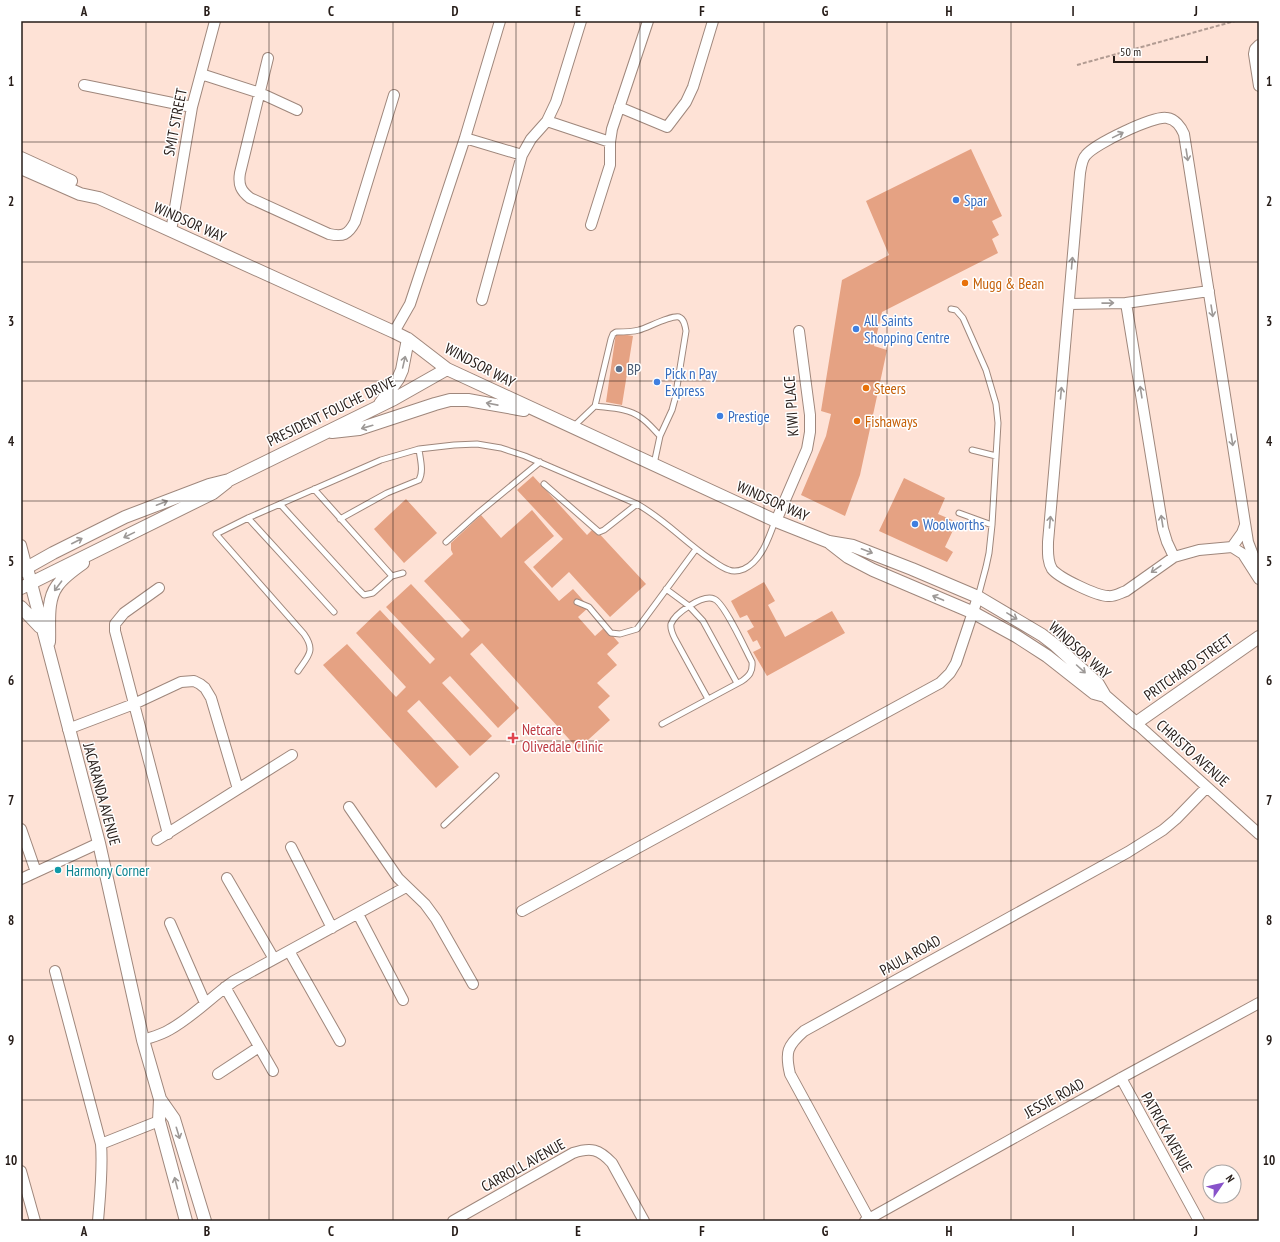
<svg xmlns="http://www.w3.org/2000/svg" width="1280" height="1242" font-family="'PT Sans Narrow',sans-serif">
<rect width="100%" height="100%" fill="#fee2d6"/>
<path fill="#e5a283" d="M971 149 1002 216 992 221 999 235 992 239 998 253 882 312 874 346 887 350 860 475 845 516 801 495 826 436 831 414 821 411 842 280 889 255 866 201Z
M616 333 633 336 622 405 606 402Z
M533 476 587 535 594 528 646 584 610 617 569 572 552 588 533 567 563 539 517 490Z
M904 478 945 498 938 514 957 522 945 547 953 552 947 562 879 531Z
M406 499 437 533 404 563 374 529Z
M532 510 554 536 524 562 559 601 573 589 589 607 578 617 595 636 605 627 619 643 607 654 617 665 597 683 610 696 598 707 610 720 578 749 482 643 470 654 519 708 498 728 450 676 442 683 492 736 470 756 419 700 407 711 459 767 436 788 323 665 347 644 396 697 406 687 356 633 380 610 430 664 435 659 386 607 411 584 462 638 470 630 424 581 453 554 451 550V543L481 515 501 538Z
M764 582 775 601 768 605 785 637 832 611 845 633 767 676 753 652 761 648 757 640 753 642 747 631 754 627 747 615 740 618 731 601Z"/>
<g fill="none" stroke-linecap="round" stroke-linejoin="round">
<defs>
<path id="service" d="M951 309 956 310 963 318 986 370 996 404 998 423 992 525 989 553 986 567 978 597
M595 406C609 408 628 408 640 417 648 422 654 430 660 436
M573 427 595 406 611 339 613 334 616 332C624 332 632 332 639 330 647 328 671 315 679 317 684 319 685 325 686 331L675 399 672 410 660 436 654 464
M972 450 996 456
M544 484 599 532 604 530 637 504
M314 489 392 576
M280 504 358 589 364 595 373 593 392 576 403 573
M959 513 992 525
M248 518 334 612
M340 519 387 493 419 480C424 471 420 459 419 449
M446 542 477 514 540 462
M666 589 689 606 703 621 737 683
M577 602 589 607 611 633 620 634 637 629 696 549
M298 671C308 656 316 651 304 634L216 534 248 518 381 460 419 449 454 445 477 444 501 448 525 456 637 504C664 519 685 542 710 559 716 563 722 568 729 570 734 572 739 571 744 569 761 561 769 538 775 521
M662 724 742 681C749 676 753 672 752 662 746 651 724 602 714 599 703 594 675 613 671 624 670 629 673 635 675 639L708 699
M444 825 496 776"/>
<path id="minor" d="M1259 45 1255 49 1254 54 1259 86
M268 58 240 173C238 185 241 191 250 198L329 234C343 237 348 235 355 222L394 95
M201 74 260 93 297 110
M84 85 192 107
M619 107 667 127 686 102 693 87 713 21
M547 121 610 142
M465 138 522 155
M591 225 610 165V142L612 129 648 21
M171 231 192 107 215 21
M482 300 522 155 531 139 547 121 556 102 581 21
M1126 303 1163 529 1167 542 1174 557
M1069 304 1126 303 1209 291
M394 332 410 304 465 138 500 21
M776 521 807 449 810 432V415L799 331
M21 545 27 568
M1232 547 1242 533 1245 525
M1259 565 1253 555 1248 542 1184 134C1181 127 1175 119 1167 118 1154 115 1095 144 1086 155 1082 159 1081 167 1080 173L1048 542C1048 551 1047 561 1052 569 1059 578 1097 596 1108 596 1114 597 1120 593 1126 591L1174 557 1199 550 1232 547 1243 554 1259 579
M159 588 124 613 115 624V631L168 834
M1136 723 1259 834
M68 729 134 704 181 682 194 681 200 684 205 688 211 698 238 789
M349 807 398 878 425 904 436 919 473 984
M21 829 36 872
M157 840 292 755
M291 847 332 928
M227 878 274 959
M21 879 99 843
M522 911 940 683 950 673 956 663 978 597
M358 914 403 1000
M170 923 205 1003
M289 951 340 1041
M55 971 101 1144C103 1169 100 1196 98 1221
M225 987 273 1071
M143 1040C152 1037 161 1035 169 1030 193 1017 212 996 234 981L406 887
M218 1074 259 1047
M1121 1078 1199 1221
M101 1144 159 1121
M21 1171 35 1221
M869 1219 790 1074C785 1052 787 1046 804 1031L1128 852 1163 830 1176 819 1207 787
M453 1221 573 1153C591 1147 599 1149 612 1163L644 1221
M865 1221 1121 1078 1259 1003"/>
<path id="tertiary" d="M21 158 71 181
M21 168 80 194 99 198 394 332 408 339 447 369 776 521 829 542 853 546 912 569 978 597 1042 635 1055 645 1098 684 1105 696 1136 723 1259 637
M380 404 398 379 402 370 408 339
M332 432 359 429 435 404 450 400H468L524 410
M830 543 848 557 873 570 974 613 1016 636 1047 656 1094 693 1105 696
M27 568 99 843 143 1040 160 1099 159 1121 186 1221
M21 571 53 553 125 517 209 485 229 480 394 399 447 369
M21 588 213 493 227 482
M21 607 40 627
M49 642C50 625 46 601 57 586 63 577 73 570 83 563
M160 1099 174 1119 205 1221"/>
</defs>
<use href="#service" stroke="#9f877c" stroke-width="7"/>
<use href="#minor" stroke="#9f877c" stroke-width="12"/>
<use href="#tertiary" stroke="#9f877c" stroke-width="14"/>
<path stroke="#b19b92" stroke-width="2" stroke-dasharray="4 2" stroke-linecap="butt" d="M1077 65 1235 21"/>
<use href="#service" stroke="#fff" stroke-width="5"/>
<use href="#minor" stroke="#fff" stroke-width="10"/>
<use href="#tertiary" stroke="#fff" stroke-width="12"/>
</g>
<defs><path id="oneway-shaft" d="M-6 0H5M1.5-3L5.5 0L1.5 3" fill="none" stroke-width="1.6" stroke-linecap="round" stroke-linejoin="round"/></defs>
<g stroke="#9d9997">
<use href="#oneway-shaft" transform="translate(1118 135) rotate(-26)"/>
<use href="#oneway-shaft" transform="translate(1187 155) rotate(81)"/>
<use href="#oneway-shaft" transform="translate(1072 263) rotate(-85)"/>
<use href="#oneway-shaft" transform="translate(1108 303) rotate(-1)"/>
<use href="#oneway-shaft" transform="translate(1212 311) rotate(81)"/>
<use href="#oneway-shaft" transform="translate(404 362) rotate(-77)"/>
<use href="#oneway-shaft" transform="translate(1141 392) rotate(-99)"/>
<use href="#oneway-shaft" transform="translate(1061 393) rotate(-85)"/>
<use href="#oneway-shaft" transform="translate(492 404) rotate(-169)"/>
<use href="#oneway-shaft" transform="translate(367 427) rotate(164)"/>
<use href="#oneway-shaft" transform="translate(1232 440) rotate(81)"/>
<use href="#oneway-shaft" transform="translate(162 503) rotate(-21)"/>
<use href="#oneway-shaft" transform="translate(1162 521) rotate(-99)"/>
<use href="#oneway-shaft" transform="translate(1050 522) rotate(-85)"/>
<use href="#oneway-shaft" transform="translate(129 535) rotate(154)"/>
<use href="#oneway-shaft" transform="translate(77 541) rotate(-27)"/>
<use href="#oneway-shaft" transform="translate(867 551) rotate(21)"/>
<use href="#oneway-shaft" transform="translate(1156 569) rotate(145)"/>
<use href="#oneway-shaft" transform="translate(58 586) rotate(127)"/>
<use href="#oneway-shaft" transform="translate(938 598) rotate(-157)"/>
<use href="#oneway-shaft" transform="translate(1012 616) rotate(31)"/>
<use href="#oneway-shaft" transform="translate(1081 669) rotate(42)"/>
<use href="#oneway-shaft" transform="translate(178 1133) rotate(73)"/>
<use href="#oneway-shaft" transform="translate(176 1183) rotate(-105)"/>
</g>
<path fill="none" stroke="#261c18" stroke-width="1" stroke-opacity="0.55" d="M146 21V1221M269 21V1221M393 21V1221M516 21V1221M640 21V1221M764 21V1221M887 21V1221M1011 21V1221M1134 21V1221M21 142H1259M21 262H1259M21 381H1259M21 501H1259M21 621H1259M21 741H1259M21 861H1259M21 980H1259M21 1100H1259"/>
<g fill="#3f7fe0" stroke="#fff" stroke-width="1.5">
<circle cx="956" cy="200" r="4"/>
<circle cx="856" cy="329" r="4"/>
<circle cx="657" cy="382" r="4"/>
<circle cx="720" cy="416" r="4"/>
<circle cx="915" cy="524" r="4"/>
</g>
<g fill="#e8710a" stroke="#fff" stroke-width="1.5">
<circle cx="965" cy="283" r="4"/>
<circle cx="866" cy="388" r="4"/>
<circle cx="857" cy="421" r="4"/>
</g>
<circle fill="#5c6f8a" stroke="#fff" stroke-width="1.5" cx="619" cy="369" r="4"/>
<path fill="#e0444e" stroke="#fff" stroke-width="1.5" d="M511 732h4v4h4v4h-4v4h-4v-4h-4v-4h4z"/>
<circle fill="#0f9aa8" stroke="#fff" stroke-width="1.5" cx="58" cy="870" r="4"/>
<g text-anchor="middle" dominant-baseline="central" stroke-width="3" stroke-linejoin="round" paint-order="stroke">
<g font-size="15" fill="#261c18" stroke="#fff">
<text transform="translate(175 122) rotate(-79)">SMIT STREET</text>
<text transform="translate(190 222) rotate(24)">WINDSOR WAY</text>
<text transform="translate(480 365) rotate(28)">WINDSOR WAY</text>
<text transform="translate(791 406) rotate(-94)">KIWI PLACE</text>
<text transform="translate(331 411) rotate(-26)">PRESIDENT FOUCHE DRIVE</text>
<text transform="translate(773 501) rotate(24)">WINDSOR WAY</text>
<text transform="translate(1080 650) rotate(42)">WINDSOR WAY</text>
<text transform="translate(1188 667) rotate(-35)">PRITCHARD STREET</text>
<text transform="translate(1193 753) rotate(42)">CHRISTO AVENUE</text>
<text transform="translate(102 794) rotate(75)">JACARANDA AVENUE</text>
<text transform="translate(910 955) rotate(-29)">PAULA ROAD</text>
<text transform="translate(1054 1098) rotate(-29)">JESSIE ROAD</text>
<text transform="translate(1167 1132) rotate(61)">PATRICK AVENUE</text>
<text transform="translate(523 1165) rotate(-29)">CARROLL AVENUE</text>
</g>
<g font-size="15" fill="#366cbe" stroke="#fff" text-anchor="start">
<text x="964" y="200">Spar</text>
<text x="864" y="320">All Saints<tspan x="864" dy="17">Shopping Centre</tspan></text>
<text x="665" y="373">Pick n Pay<tspan x="665" dy="17">Express</tspan></text>
<text x="728" y="416">Prestige</text>
<text x="923" y="524">Woolworths</text>
</g>
<g font-size="15" fill="#c56008" stroke="#fff" text-anchor="start">
<text x="973" y="283">Mugg &amp; Bean</text>
<text x="874" y="388">Steers</text>
<text x="865" y="421">Fishaways</text>
</g>
<g font-size="15" fill="#4e5e75" stroke="#fff" text-anchor="start">
<text x="627" y="369">BP</text>
</g>
<g font-size="15" fill="#be3a42" stroke="#fff" text-anchor="start">
<text x="522" y="729">Netcare<tspan x="522" dy="17">Olivedale Clinic</tspan></text>
</g>
<g font-size="15" fill="#0d838f" stroke="#fff" text-anchor="start">
<text x="66" y="870">Harmony Corner</text>
</g>
</g>
<rect width="1280" height="1242" fill="none" stroke="#ffffff" stroke-width="44"/>
<g transform="translate(1222 1184) rotate(56)"><circle r="19" fill="#ffffff" stroke="#a8a4a3"/>
<path d="M0-3L7 15L0 10L-7 15Z" fill="#8853ca"/>
<text y="-6" font-size="11" font-weight="bold" text-anchor="middle" fill="#261c18">N</text>
</g>
<path d="M1114 56v6h93v-6" fill="none" stroke="#261c18" stroke-width="2"/>
<text x="1120" y="56" font-size="12" fill="#261c18" stroke="#ffffff" stroke-width="3" paint-order="stroke">50 m</text>
<rect x="22" y="22" width="1236" height="1198" fill="none" stroke="#261c18" stroke-width="1.5"/>
<g font-size="13" text-anchor="middle" font-weight="bold" fill="#261c18">
<text x="84" y="16">A</text>
<text x="207" y="16">B</text>
<text x="331" y="16">C</text>
<text x="455" y="16">D</text>
<text x="578" y="16">E</text>
<text x="702" y="16">F</text>
<text x="825" y="16">G</text>
<text x="949" y="16">H</text>
<text x="1073" y="16">I</text>
<text x="1196" y="16">J</text>
<text x="11" y="86">1</text>
<text x="1269" y="86">1</text>
<text x="11" y="206">2</text>
<text x="1269" y="206">2</text>
<text x="11" y="326">3</text>
<text x="1269" y="326">3</text>
<text x="11" y="446">4</text>
<text x="1269" y="446">4</text>
<text x="11" y="566">5</text>
<text x="1269" y="566">5</text>
<text x="11" y="685">6</text>
<text x="1269" y="685">6</text>
<text x="11" y="805">7</text>
<text x="1269" y="805">7</text>
<text x="11" y="925">8</text>
<text x="1269" y="925">8</text>
<text x="11" y="1045">9</text>
<text x="1269" y="1045">9</text>
<text x="11" y="1165">10</text>
<text x="1269" y="1165">10</text>
<text x="84" y="1236">A</text>
<text x="207" y="1236">B</text>
<text x="331" y="1236">C</text>
<text x="455" y="1236">D</text>
<text x="578" y="1236">E</text>
<text x="702" y="1236">F</text>
<text x="825" y="1236">G</text>
<text x="949" y="1236">H</text>
<text x="1073" y="1236">I</text>
<text x="1196" y="1236">J</text>
</g>
</svg>
